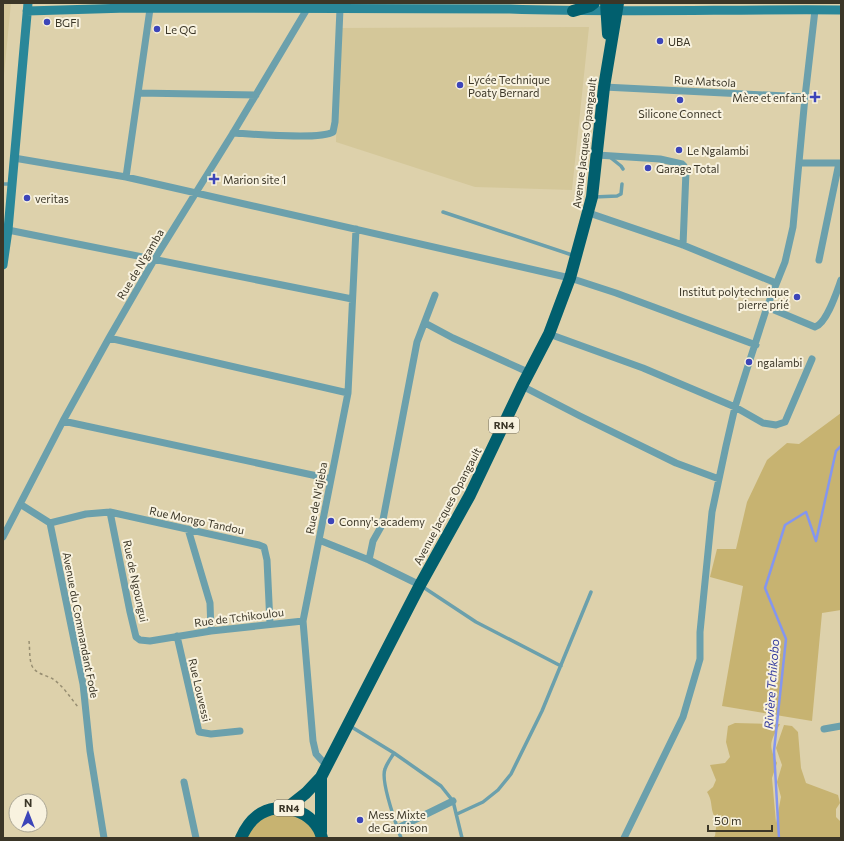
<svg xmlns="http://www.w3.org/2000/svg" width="844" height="841" font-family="Commissioner,sans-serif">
<rect width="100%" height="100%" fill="#ddd1ab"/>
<path fill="#d4c799" d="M3 3H11L3 85Z
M589 27 572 190 475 187 336 142 339 28Z"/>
<path fill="#c7b371" d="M841 413V610L822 613 812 721 722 706 743 586 710 577 717 549H736L747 502 767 460 787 443 799 444Z
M735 723 780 724C770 742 768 745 777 763L772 778 776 823 781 797 777 782 782 765 776 748 784 725 792 726 798 732 801 768 806 783 838 795 840 803 836 809V817L841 822V838H713L715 836 717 820C709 810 714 803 707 792L713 787 716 780 710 765 725 763 730 757 726 742 728 726Z
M283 810 306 819 318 838H245L259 818Z"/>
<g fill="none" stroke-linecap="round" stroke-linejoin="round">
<path stroke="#8496ee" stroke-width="2.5" d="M779 838 774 751 786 639 765 588 785 525 806 512 816 541 836 451 841 446"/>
<path stroke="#978e72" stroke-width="1.5" stroke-dasharray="3 3" stroke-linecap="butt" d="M29 641C30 649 29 659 32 666 36 674 46 675 53 679 63 686 70 697 78 707"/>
<path stroke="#6ba0ac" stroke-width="3.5" d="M611 158 621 166 623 169
M3 184H11
M594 197 617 196 621 194 622 184
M443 212 575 256
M423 587 476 622 561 666
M350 726 394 753 441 786 453 801 462 838
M394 753C391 758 387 763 385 769 380 781 396 824 401 838
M457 814 483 802 498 790 511 774 542 711 591 592"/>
<path stroke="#6ba0ac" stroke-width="7" d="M604 87 805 97
M138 93 256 95
M233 133C251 134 321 140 333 132L335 122 340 9
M597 155 660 159 682 164 684 166 686 171 683 245
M14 158 126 177 570 278 616 293 756 345
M800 163H841
M126 177 150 9
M589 213 683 245 776 283
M8 230 352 299
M819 260 839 163
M767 307 815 327C827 323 837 291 841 280
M425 323 453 338 530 373
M549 334 643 368 735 407 763 423 776 425 785 422 812 359
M109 338 348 393
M522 386 580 416 676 463 719 479
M63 421 331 479
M20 504 50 523 83 684 90 751 104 838
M110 512 130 612 136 637 140 640 150 641 211 631 303 621
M50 523 86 514 110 512 259 545 264 547 267 560 270 624
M188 529 210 603 211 631
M3 537 63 421 109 338 154 260 233 133 307 9
M319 540 369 560 420 585
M369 560 373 541 382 525 417 342 435 295
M177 636 199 732 211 734 240 731
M824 729 841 726
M327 766 316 754 313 741 303 621 348 393 356 229
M184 782 196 838
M398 828 453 801
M624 838 683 717 700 659V632L712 512 726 446 735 407 746 372 767 307 785 262 793 227 805 97 815 10"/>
<path stroke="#2a8799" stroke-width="9" d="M27 11 128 8 510 9C620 13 731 9 841 10
M3 265 8 230 28 3"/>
<path stroke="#015f6e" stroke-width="12" d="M606 3 608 34
M573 11 590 6 594 3
M287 808 306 793 321 777 420 585 470 495 522 386 549 334 570 278 592 197 604 87 618 3
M321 832V777
M241 838C245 829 249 822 257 816 279 799 316 811 322 838"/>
</g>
<g fill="#3c45b9" stroke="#f8f2df" stroke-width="1.5">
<circle cx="47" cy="22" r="4"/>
<circle cx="157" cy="29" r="4"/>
<circle cx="660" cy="41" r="4"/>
<circle cx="460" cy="85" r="4"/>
<path d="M813 91h4v4h4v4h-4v4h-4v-4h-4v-4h4z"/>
<circle cx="680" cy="100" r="4"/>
<circle cx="679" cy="150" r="4"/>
<circle cx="648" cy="168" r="4"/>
<path d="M212 173h4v4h4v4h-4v4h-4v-4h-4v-4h4z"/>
<circle cx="27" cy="198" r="4"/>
<circle cx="797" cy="297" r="4"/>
<circle cx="749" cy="362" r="4"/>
<circle cx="331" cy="521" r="4"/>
<circle cx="360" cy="820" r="4"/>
</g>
<g text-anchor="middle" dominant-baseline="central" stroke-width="4" stroke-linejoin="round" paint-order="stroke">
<g fill="#f8f2df" stroke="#746e5e" stroke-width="1">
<rect x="489" y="417" width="30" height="16" rx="3"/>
<rect x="274" y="800" width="30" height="16" rx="3"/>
</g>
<g font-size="10" font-weight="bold" fill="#3b3627">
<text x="504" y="425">RN4</text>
<text x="289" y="808">RN4</text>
</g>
<g font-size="11" fill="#3b3627" stroke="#f8f2df" text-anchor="start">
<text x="55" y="22">BGFI</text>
<text x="165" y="29">Le QG</text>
<text x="668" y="41">UBA</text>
<text x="468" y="79">Lycée Technique<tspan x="468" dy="13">Poaty Bernard</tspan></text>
<text x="806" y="97" text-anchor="end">Mère et enfant</text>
<text x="680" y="113" text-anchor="middle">Silicone Connect</text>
<text x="687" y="150">Le Ngalambi</text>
<text x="656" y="168">Garage Total</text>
<text x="223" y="179">Marion site 1</text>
<text x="35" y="198">veritas</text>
<text x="789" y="291" text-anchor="end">Institut polytechnique<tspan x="789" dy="13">pierre prié</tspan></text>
<text x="757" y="362">ngalambi</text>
<text x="339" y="521">Conny's academy</text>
<text x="368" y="814">Mess Mixte<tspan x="368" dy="13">de Garnison</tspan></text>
</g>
<g font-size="11" fill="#3b3627" stroke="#f8f2df">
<text transform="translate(705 81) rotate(3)">Rue Matsola</text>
<text transform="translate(584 143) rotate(-83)">Avenue Jacques Opangault</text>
<text transform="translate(140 264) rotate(-59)">Rue de N'gamba</text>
<text transform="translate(316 498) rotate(-79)">Rue de N'djeba</text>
<text transform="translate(447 506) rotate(-62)">Avenue Jacques Opangault</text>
<text transform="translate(197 520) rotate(12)">Rue Mongo Tandou</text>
<text transform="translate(136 581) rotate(78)">Rue de Ngoungui</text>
<text transform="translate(239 617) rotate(-7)">Rue de Tchikoulou</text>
<text transform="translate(81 625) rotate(79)">Avenue du Commandant Fode</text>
<text transform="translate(200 690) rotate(77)">Rue Louvessi</text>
</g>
<g font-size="12" font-style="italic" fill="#323a9e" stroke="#f8f2df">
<text transform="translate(771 684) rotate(-86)">Rivière Tchikobo</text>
</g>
</g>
<rect width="844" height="841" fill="none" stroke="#3b3627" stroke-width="8"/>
<g transform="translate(28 813)"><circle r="19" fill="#f8f2df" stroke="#aca795"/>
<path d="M0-3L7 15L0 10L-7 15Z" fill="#3c45b9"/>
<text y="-6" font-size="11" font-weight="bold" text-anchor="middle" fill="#3b3627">N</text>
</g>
<path d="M708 825v6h64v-6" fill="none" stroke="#3b3627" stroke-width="2"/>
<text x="714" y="825" font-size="12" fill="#3b3627" stroke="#f8f2df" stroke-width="3" paint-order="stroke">50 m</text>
</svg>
